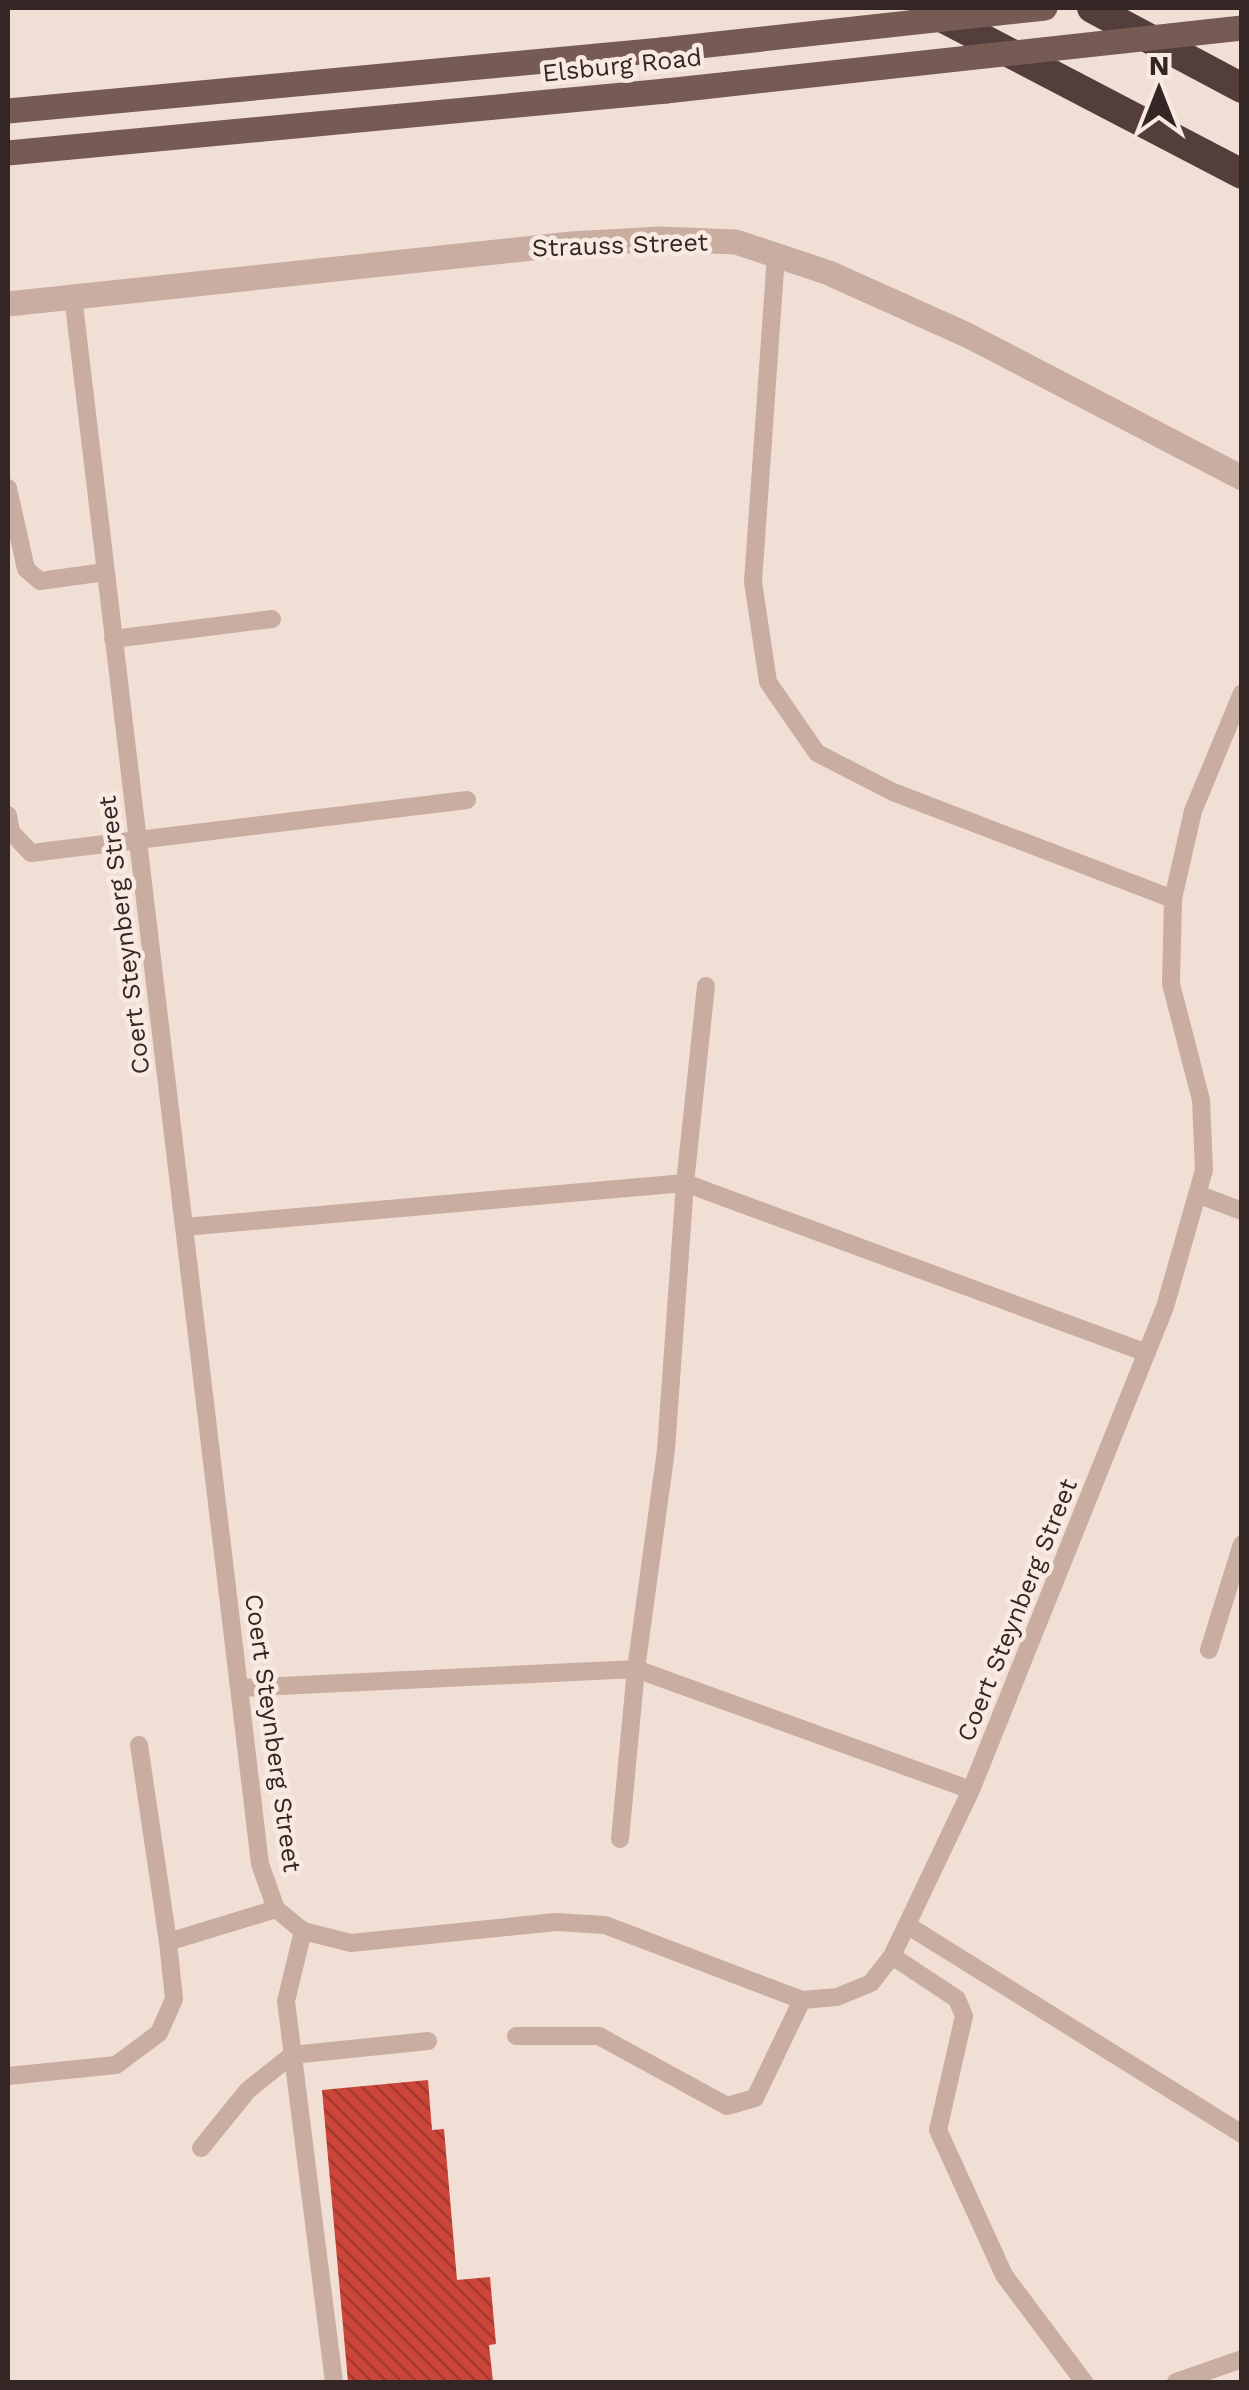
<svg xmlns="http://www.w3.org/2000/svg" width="1249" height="2390" font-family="'Work Sans',sans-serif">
<defs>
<pattern id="building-back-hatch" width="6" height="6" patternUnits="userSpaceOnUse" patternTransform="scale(2.5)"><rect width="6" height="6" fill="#cb4539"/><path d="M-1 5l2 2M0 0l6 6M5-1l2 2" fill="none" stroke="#a53930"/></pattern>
</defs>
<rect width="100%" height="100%" fill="#f1dfd5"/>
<path fill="url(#building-back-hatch)" d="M428 2080 432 2130 444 2129 457 2280 490 2277 496 2344 489 2345 493 2382H348L322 2090Z"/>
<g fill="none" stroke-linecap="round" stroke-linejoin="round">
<path stroke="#c9ada1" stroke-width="18" d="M776 255 753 582 768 682 817 753 893 792 1173 899
M73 296 260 1864 276 1909 303 1931 351 1943 556 1922 605 1925 802 2000 837 1997 871 1983 892 1956 971 1790 1165 1307 1204 1170 1201 1100 1171 984 1173 899 1193 811 1242 693
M8 488 26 569 40 581 105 572
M113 639 272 619
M8 815 11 832 31 853 467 800
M1197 1194 1242 1211
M184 1227 685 1183 1147 1353
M1209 1650 1242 1544
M239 1688 636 1669 971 1790
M139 1745 168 1942
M620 1839 636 1669 666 1450 685 1183 706 986
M907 1925 1242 2134
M303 1931 286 2001 334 2382
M892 1956 957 1999 964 2016 938 2130 1004 2275 1084 2382
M516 2036H599L727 2106 755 2098 802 2000
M8 2076 116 2065 159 2033 174 1999 168 1942 276 1909
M201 2148 248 2090 292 2055 428 2041
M1176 2382 1242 2359"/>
<path stroke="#c9ada1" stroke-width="25" d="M8 304 571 244 660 239 736 242 829 273 967 335 1242 478"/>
<path stroke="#765a54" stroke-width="25" d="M8 111 662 50
M8 153 666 91"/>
<path stroke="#543e3b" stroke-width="30" d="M924 8 1242 174
M1092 8 1242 88"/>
<path stroke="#765a54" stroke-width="25" d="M662 50 1045 8
M666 91 1242 28"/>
</g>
<g text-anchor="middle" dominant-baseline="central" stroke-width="9" stroke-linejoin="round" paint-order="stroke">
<g font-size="25" fill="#332624" stroke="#f9eae1">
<text transform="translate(622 65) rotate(-6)">Elsburg Road</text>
<text transform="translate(620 245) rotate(-2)">Strauss Street</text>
<text transform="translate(124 935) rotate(-97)">Coert Steynberg Street</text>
<text transform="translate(1017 1610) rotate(-68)">Coert Steynberg Street</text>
<text transform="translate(273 1733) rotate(82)">Coert Steynberg Street</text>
</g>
</g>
<rect width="1249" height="2390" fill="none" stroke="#332624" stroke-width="20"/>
<g transform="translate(1159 90)" stroke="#f9eae1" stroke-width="8" paint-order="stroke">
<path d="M0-8L18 38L0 25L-18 38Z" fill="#332624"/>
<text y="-15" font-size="28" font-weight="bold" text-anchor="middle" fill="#332624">N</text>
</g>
</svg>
